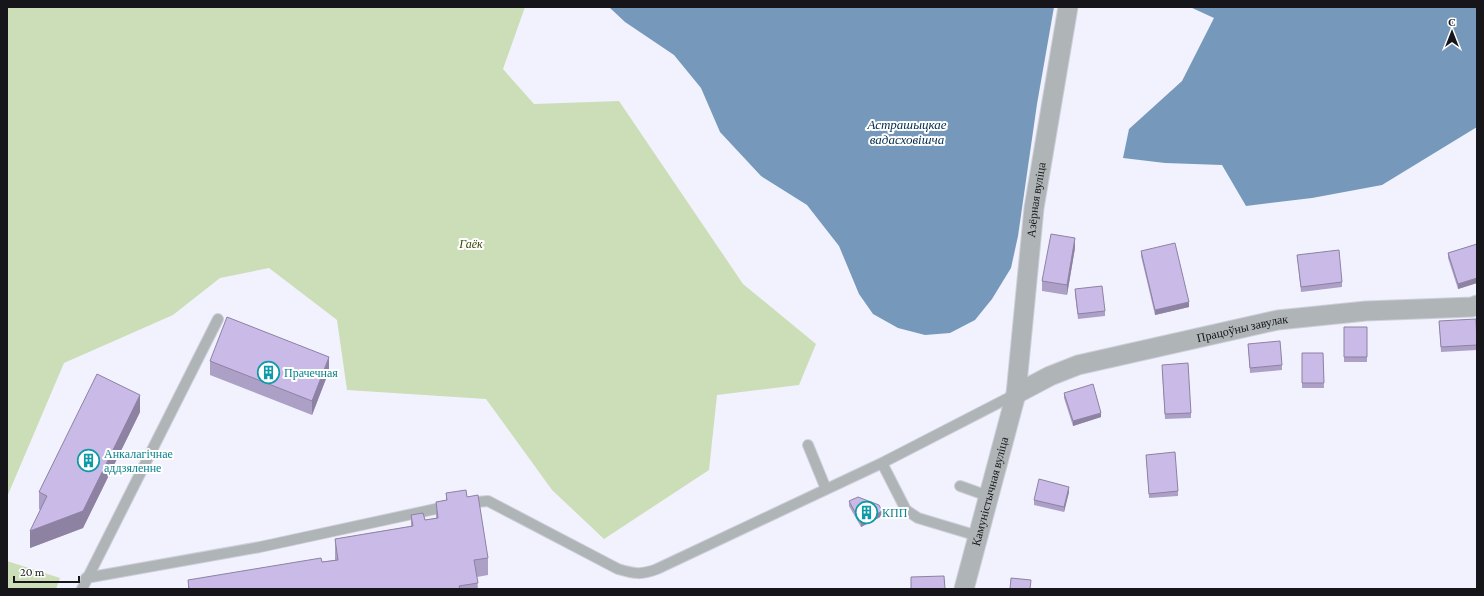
<svg xmlns="http://www.w3.org/2000/svg" width="1484" height="596" font-family="'Crimson Pro',serif">
<rect width="100%" height="100%" fill="#f1f2fe"/>
<path fill="#ccdeb8" d="M7 7H525L503 69 534 104 619 101 743 284 816 344 799 385 717 395 709 470 604 539 552 490 486 399 347 390 337 320 269 268 220 278 173 315 64 363 7 497Z
M7 561 60 578 56 589H7Z"/>
<path fill="#7699bb" d="M609 7H1054L1037 104 1018 236 1011 268 992 299 975 320 950 333 925 335 898 328 873 314 859 294 839 246 807 205 761 176 720 132 701 88 674 55 625 22Z
M1190 7H1477V127L1382 185 1312 198 1246 206 1222 165 1165 163 1123 158 1129 129 1182 81 1214 18Z"/>
<g fill="none" stroke-linecap="round" stroke-linejoin="round">
<defs>
<path id="lane" d="M808 445 826 489
M882 463 906 510 918 518 978 536
M960 486 988 496
M466 503 488 501 618 569C635 574 641 575 657 569L882 463 1016 394
M86 578 260 547 449 506
M82 589 218 319"/>
<g id="street">
<path id="s1" d="M1016 394 1050 376 1078 365 1278 320 1366 311 1472 307 1477 305"/>
<path id="s2" d="M964 589 1016 394 1034 208 1068 7"/>
</g>
</defs>
<use href="#lane" stroke="#cecfda" stroke-width="12"/>
<use href="#street" stroke="#cecfda" stroke-width="21"/>
<use href="#lane" stroke="#afb5b7" stroke-width="10"/>
<use href="#street" stroke="#afb5b7" stroke-width="19"/>
</g>
<path fill="#ada0c7" d="M1477 244V283L1458 289 1448 258V253Z
M1075 248 1067 295 1042 291V281Z
M1141 251 1189 307 1155 315 1141 256Z
M1297 255 1342 282V287L1301 292Z
M1075 289 1105 311V316L1078 319 1075 294Z
M1439 321 1477 328V350L1441 352Z
M1344 327H1367V362H1344Z
M1248 344 1282 365V370L1250 373Z
M1302 353H1323L1324 388H1302Z
M210 361 329 371 312 415 210 375Z
M1162 369 1191 413V418L1165 419Z
M1064 393 1101 417 1073 426 1064 398Z
M140 412 83 528 30 548 40 510 39 509V492Z
M1146 455 1178 491V496L1149 498Z
M1069 492 1064 512 1034 505V500Z
M446 493 467 497 488 558V575L477 577 478 589H188V580L335 560V539L411 526V515L425 520 436 518V502L446 500Z
M849 501 882 516 861 527 849 506Z"/>
<path fill="#8d82a2" d="M1075 238V248L1067 295V285Z
M1477 278V283L1458 289V284Z
M1189 302V307L1155 315V310Z
M329 357V371L312 415V401Z
M140 395V412L83 528 30 548V531Z
M1101 413V417L1073 426V421Z
M1069 487V492L1064 512V507Z
M882 511V516L861 527V523Z"/>
<path fill="#c9bae7" stroke="#8d82a2" d="M1051 234 1075 238 1067 285 1042 281Z
M1175 243 1189 302 1155 310 1141 251Z
M1477 244V278L1458 284 1448 253Z
M1339 250 1342 282 1301 287 1297 255Z
M1102 286 1105 311 1078 314 1075 289Z
M227 317 329 357 312 401 210 361Z
M1476 319 1477 345 1441 347 1439 321Z
M1344 327H1367V357H1344Z
M1280 341 1282 365 1250 368 1248 344Z
M1302 353H1323L1324 383H1302Z
M1188 363 1191 413 1165 414 1162 365Z
M97 374 140 395 83 511 30 531 47 496 39 492Z
M1093 384 1101 413 1073 421 1064 393Z
M1175 452 1178 491 1149 494 1146 455Z
M1039 479 1069 487 1064 507 1034 500Z
M466 490 467 497 478 495 488 558 474 560 478 583 459 586 460 589H189L188 580 321 558 322 562 338 560 335 539 413 526 411 515 423 513 425 520 438 518 436 502 447 500 446 493Z
M858 497 879 505 882 511 861 523 849 501Z
M944 576 945 589H911V577Z
M1011 578 1031 580 1030 589H1010Z"/>
<defs>
<symbol id="building-ring" viewBox="-11 -11 22 22"><circle r="9.5" fill="#fff" stroke="#0f9aa8" stroke-width="1.5"/><path d="M-4-6H4V6H1V3H-1V6H-4ZM-2.5-4.3h1.7v1.8h-1.7ZM.8-4.3h1.7v1.8H.8ZM-2.5-1h1.7V.8h-1.7ZM.8-1h1.7V.8H.8Z" fill="#0f9aa8"/></symbol>
</defs>
<g fill-rule="evenodd">
<use href="#building-ring" x="256" y="360" width="25" height="25"/>
<use href="#building-ring" x="76" y="448" width="25" height="25"/>
<use href="#building-ring" x="854" y="500" width="25" height="25"/>
</g>
<g text-anchor="middle" dominant-baseline="central" stroke-width="4" stroke-linejoin="round" paint-order="stroke">
<g font-size="12" fill="#16161a" stroke="#fff">
<text stroke="none"><textPath href="#s2" startOffset="397">Азёрная вуліца</textPath></text>
<text stroke="none"><textPath href="#s1" startOffset="237">Працоўны завулак</textPath></text>
<text stroke="none"><textPath href="#s2" startOffset="101">Камуністычная вуліца</textPath></text>
</g>
<g font-size="12" font-style="italic" fill="#304804" stroke="#fff">
<text x="471" y="244">Гаёк</text>
</g>
<g font-size="12" fill="#0d838f" stroke="#fff" text-anchor="start">
<text x="284" y="373">Прачечная</text>
<text x="104" y="454">Анкалагічнае<tspan x="104" dy="14">аддзяленне</tspan></text>
<text x="882" y="513">КПП</text>
</g>
<g font-size="13" font-style="italic" fill="#012c4d" stroke="#fff">
<text x="907" y="124">Астрашыцкае<tspan x="907" dy="15">вадасховішча</tspan></text>
</g>
</g>
<rect width="1484" height="596" fill="none" stroke="#16161a" stroke-width="16"/>
<g transform="translate(1452 32)" stroke="#ffffff" stroke-width="3" paint-order="stroke">
<path d="M0-3L7 15L0 10L-7 15Z" fill="#16161a"/>
<text y="-6" font-size="11" font-weight="bold" text-anchor="middle" fill="#16161a">С</text>
</g>
<path d="M14 576v6h65v-6" fill="none" stroke="#16161a" stroke-width="2"/>
<text x="20" y="576" font-size="12" fill="#16161a" stroke="#ffffff" stroke-width="3" paint-order="stroke">20 m</text>
</svg>
